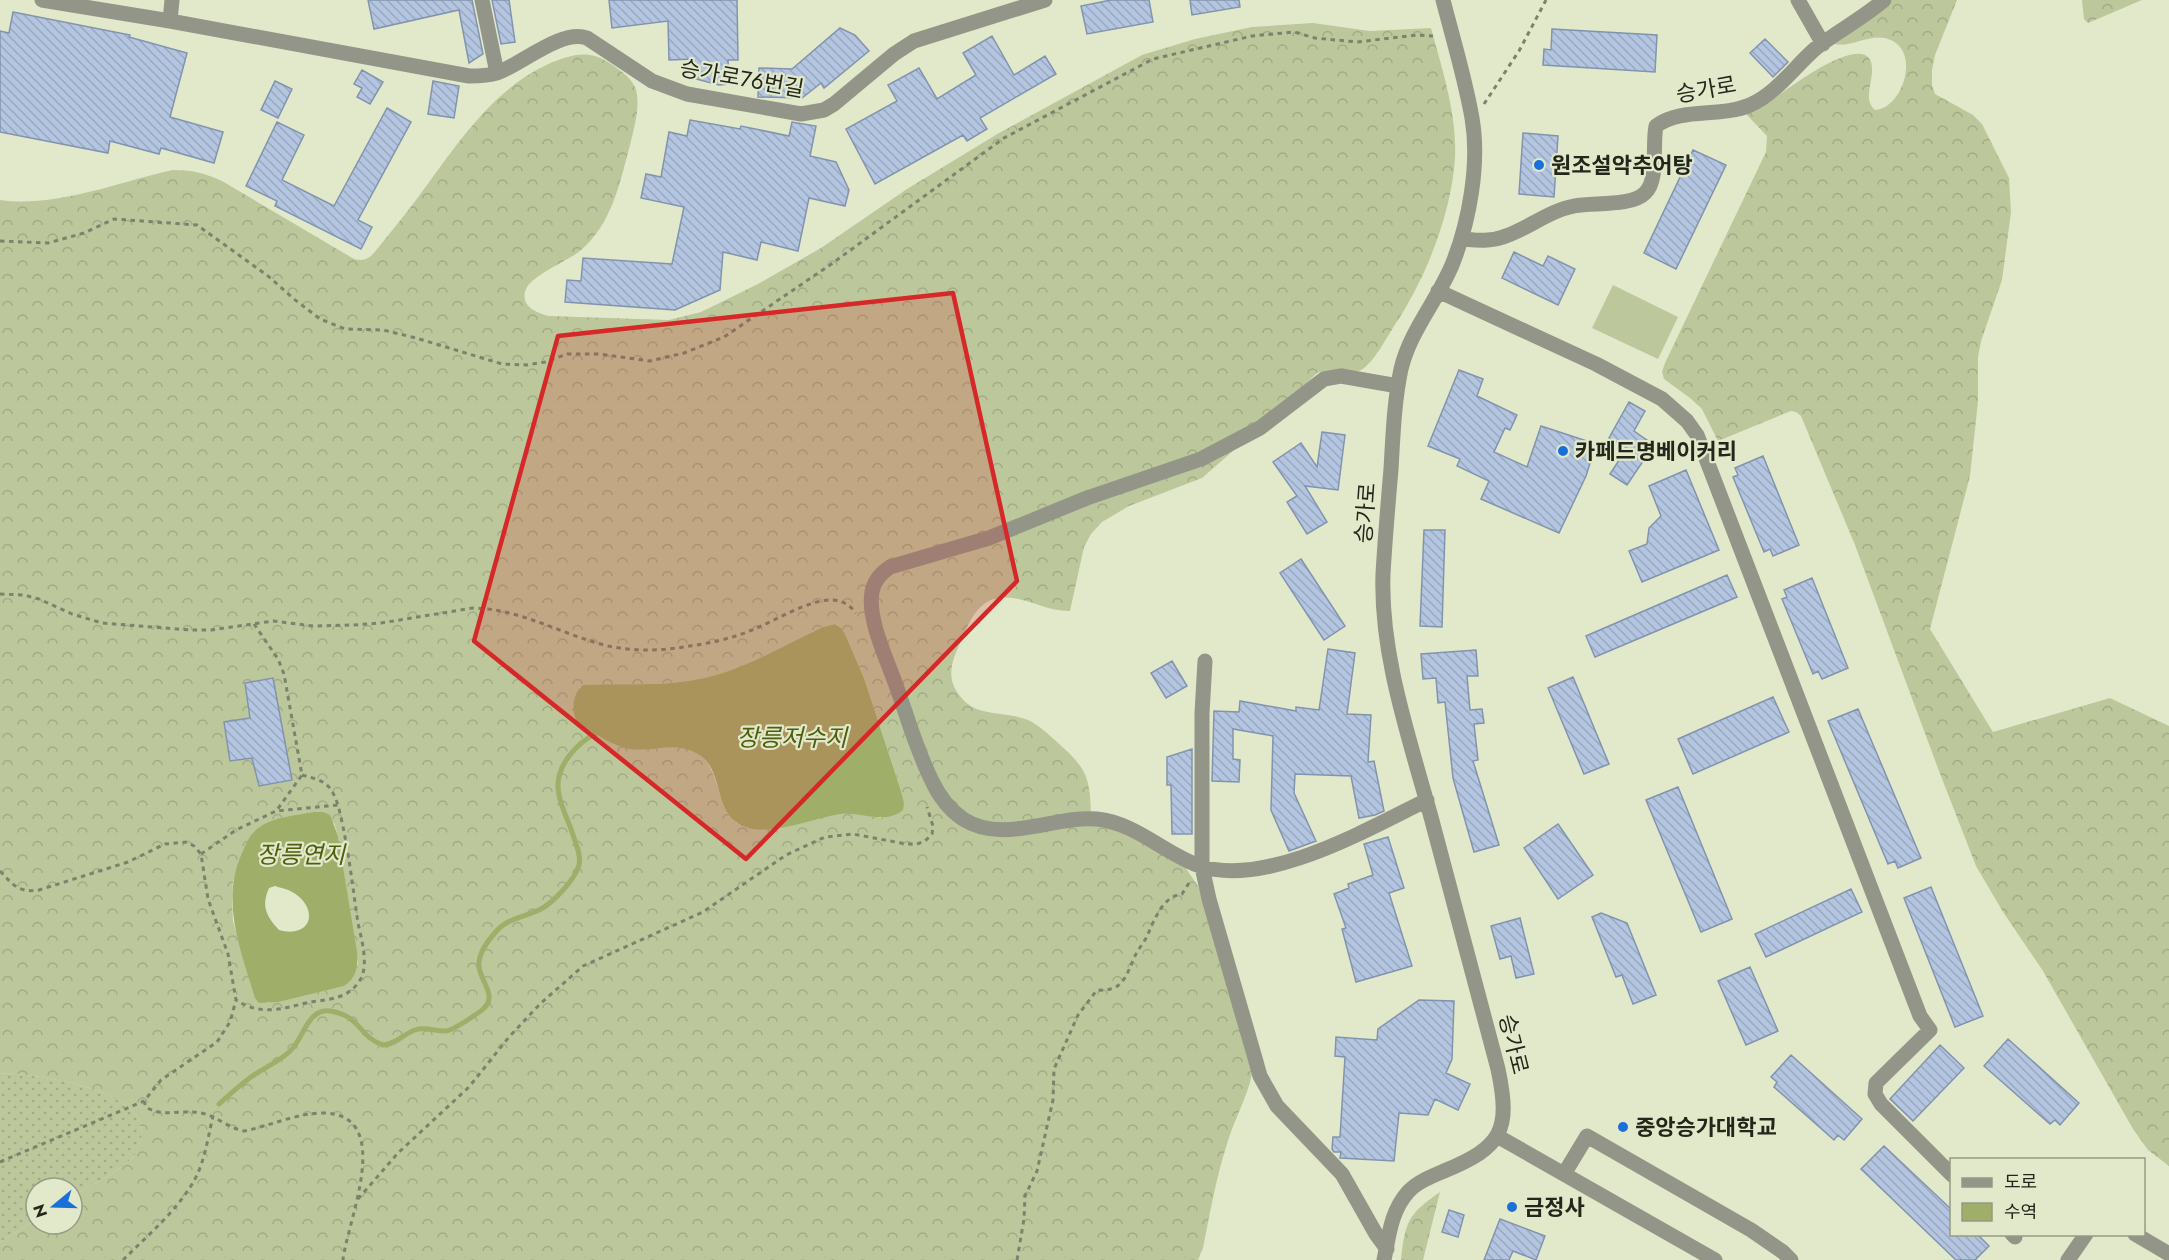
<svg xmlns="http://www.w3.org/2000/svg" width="2169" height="1260" font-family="Jost,'Noto Sans KR',sans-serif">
<defs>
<pattern id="grass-dots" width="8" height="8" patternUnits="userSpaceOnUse" patternTransform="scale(1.5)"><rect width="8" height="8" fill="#bcc79b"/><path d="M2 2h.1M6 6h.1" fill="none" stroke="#a1ab85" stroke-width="1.8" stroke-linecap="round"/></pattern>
<pattern id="forest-crowns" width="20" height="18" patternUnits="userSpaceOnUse" patternTransform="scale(1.5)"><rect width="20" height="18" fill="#bcc79b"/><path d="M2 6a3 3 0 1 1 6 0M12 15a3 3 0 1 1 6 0" fill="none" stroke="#a1ab85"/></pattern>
<pattern id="building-back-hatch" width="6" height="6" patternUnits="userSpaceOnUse" patternTransform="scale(1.5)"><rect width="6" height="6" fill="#b3c5e0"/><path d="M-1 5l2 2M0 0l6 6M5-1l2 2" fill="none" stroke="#9aa9c0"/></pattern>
</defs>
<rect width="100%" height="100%" fill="#e1e9ca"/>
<path fill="url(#grass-dots)" d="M0 1073C34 1074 145 1088 142 1134 141 1143 140 1149 134 1156 119 1173 92 1184 72 1196V1188H36V1220L0 1242Z"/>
<path fill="url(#forest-crowns)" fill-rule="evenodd" d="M1892 0H1957L1935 55 1932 70V85L1935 94 1973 115 1982 124 2009 178 2011 212 2002 280 1981 341 1978 357V401L1970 476 1930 629 1993 732 2110 698 2169 726V1166L2148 1150 2133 1129 2043 971 2003 912 1976 866 1939 771 1855 545 1801 416 1796 412 1791 411 1718 441 1702 409 1690 398 1664 379 1662 372 1665 363 1766 152 1767 136 1746 114C1754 110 1763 105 1771 101 1783 92 1861 32 1871 62 1876 78 1861 98 1875 110 1901 109 1920 56 1893 41 1873 30 1854 48 1834 44Z
M2082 0H2142L2088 23 2084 19Z
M1313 23 1370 31 1431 28C1442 69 1457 113 1455 157 1452 212 1426 278 1396 323 1388 335 1374 363 1361 370 1348 377 1331 368 1317 373L1264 424 1202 478 1129 506 1102 522 1091 534 1084 547 1070 611C1044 612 1020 592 994 599 977 604 969 622 963 637 953 658 944 677 960 696 966 704 974 709 983 711 998 715 1014 714 1028 720 1039 725 1048 734 1057 742 1085 767 1090 775 1091 813L1110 826 1183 864 1198 886 1205 906 1252 1074C1247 1098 1234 1120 1227 1144 1216 1178 1210 1213 1203 1248L1198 1260H0V1242L36 1220V1224H72V1196C92 1184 119 1173 134 1156 139 1149 141 1143 142 1134 145 1088 34 1074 0 1073V200C56 208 118 182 173 170 191 170 205 173 222 181L354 259C363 261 367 260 374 253 389 234 405 215 419 196 456 146 493 87 553 62 573 54 589 50 608 62 620 70 636 80 637 95 639 112 634 128 630 145 620 182 612 224 581 250 567 262 533 274 526 289 519 306 537 313 549 316L669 320 701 312 758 284 821 248 907 189 999 133 1142 55 1195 39 1252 27ZM835 624 841 628 845 634 864 678 901 791 904 802 881 818C868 815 854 812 840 814 810 817 781 833 750 828 714 822 724 775 701 756 681 739 653 753 630 749 612 746 595 733 580 725L579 688 583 685C622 683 661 687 699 679 743 671 783 645 823 627ZM277 819 334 823 338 836 358 964 344 986 267 1003 251 984 233 921 232 901 233 881 253 833Z
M1440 1192 1423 1260H1401C1405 1222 1408 1214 1440 1192Z"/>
<path fill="#bcc79b" d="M1613 285 1678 317 1658 359 1592 328Z"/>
<path fill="#9faf6a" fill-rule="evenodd" d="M835 624 841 628 845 634 864 678 901 791 904 802 903 810C885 825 863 812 842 814 814 817 765 840 739 824 712 808 725 768 696 753 675 741 651 753 629 749 612 746 595 733 580 725 570 715 572 693 583 685 622 683 661 687 699 679 743 671 783 645 823 627Z
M314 812H323L330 815 338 836 357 952C358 966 357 978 344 986L278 1002 259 1003 255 998C241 951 220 901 242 853 245 847 248 838 253 833 267 817 294 816 314 812ZM275 886C281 888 288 889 294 893 319 909 312 939 279 930 266 916 261 906 269 888Z"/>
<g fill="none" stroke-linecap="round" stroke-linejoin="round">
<path stroke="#9faf6a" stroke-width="5" d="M219 1104C230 1094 240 1085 251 1077 265 1067 282 1061 293 1048 304 1035 309 1008 330 1011 360 1015 360 1038 383 1045 397 1044 403 1034 415 1030 426 1026 436 1032 446 1031 455 1030 473 1016 481 1011 500 997 480 982 479 966 478 954 487 942 494 934 507 917 524 918 541 909 554 902 576 878 579 865 581 856 577 846 574 838 570 824 562 810 559 795 553 767 576 743 600 731"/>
</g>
<path fill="url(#building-back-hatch)" stroke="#8294ad" stroke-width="1.5" d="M368 0H472L483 54 469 63 459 10 374 29Z
M492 0H509L515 42 501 44Z
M609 0H737L738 60H728L729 84 719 85 696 79 694 59 669 60 668 21 612 28Z
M1111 0H1149L1153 22 1087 34 1081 6Z
M1190 0H1239L1240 7 1192 15Z
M13 12 130 35 129 37 187 53 170 117 223 132 214 163 161 148 159 154 110 141 108 153 0 132V31L9 33Z
M840 28 855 35 869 51 824 88 821 83 802 98 758 97 759 68 792 69Z
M1552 29 1657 35 1655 72 1543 65 1544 49 1551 50Z
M992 36 1014 75 1045 56 1056 74 980 118 987 129 967 141 963 135 875 184 846 129 897 101 888 85 919 68 937 99 976 75 963 53Z
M1765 39 1788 62 1773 77 1750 53Z
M362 70 383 82 370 104 357 97 362 88 354 84Z
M275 81 292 89 278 118 261 110Z
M433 81 459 86 454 118 428 114Z
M387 108 411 122 358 220 372 227 361 249 275 206 277 201 246 186 277 122 304 135 282 180 334 206Z
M690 120 740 129 741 126 789 136 792 122 816 126 810 156 836 162 849 190 845 206 809 198 798 251 761 242 757 260 723 252 720 290 675 310 565 302 567 280 581 281 583 258 672 264 684 207 641 198 646 174 661 177 669 132 687 136Z
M1523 133 1558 136 1554 197 1519 194Z
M1693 150 1726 165 1676 269 1644 253Z
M1514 252 1543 266 1548 256 1575 269 1558 305 1502 278Z
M1459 370 1483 379 1477 396 1517 415 1510 430 1505 428 1494 452 1527 467 1541 426 1596 444 1586 476 1559 533 1481 499 1489 481 1457 466 1460 459 1428 446Z
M1629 402 1645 411 1634 431 1654 445 1627 485 1610 474 1627 448 1609 438Z
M1322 432 1345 435 1338 490 1305 486 1327 522 1307 534 1287 502 1297 496 1273 462 1301 443 1317 467Z
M1763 456 1799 545 1773 556 1770 549 1764 552 1733 477 1738 475 1735 468Z
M1686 470 1719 550 1642 582 1629 551 1647 544 1649 528 1661 516 1649 486Z
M1424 530H1445L1442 627 1420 626Z
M1301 559 1345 626 1324 640 1280 573Z
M1727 575 1737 597 1595 657 1586 636Z
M1812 578 1848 668 1822 679 1818 671 1813 674 1782 599 1787 597 1784 590Z
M1328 649 1355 653 1347 714 1371 715 1368 762 1374 761 1384 811 1375 815 1359 818 1351 776 1295 774 1294 793 1316 841 1289 851 1271 810 1273 736 1233 729V759L1240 760 1239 782 1212 781 1214 711 1239 712 1240 701 1296 711V707L1319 710Z
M1476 650 1478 676H1467L1470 710 1482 709 1484 723 1474 724 1478 760 1473 761 1499 845 1474 852 1453 778 1445 702 1438 703 1436 678 1423 679 1421 654Z
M1172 661 1187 686 1166 698 1151 673Z
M1573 677 1609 764 1584 774 1548 688Z
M273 678 292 780 259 786 252 758 230 761 224 722 250 718 245 683Z
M1773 697 1789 732 1693 774 1678 739Z
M1858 709 1921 858 1898 868 1895 861 1888 864 1828 721Z
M1192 749V834H1172L1171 785H1167V757Z
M1678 787 1732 919 1701 932 1646 800Z
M1558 824 1593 875 1558 899 1524 848Z
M1388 837 1404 888 1389 893 1412 966 1356 982 1342 929 1346 928 1334 894 1349 888 1348 884 1373 875 1364 844Z
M1931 887 1983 1016 1955 1027 1904 898Z
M1851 889 1862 912 1766 957 1755 934Z
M1601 913 1627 923 1656 995 1633 1004 1622 975 1616 977 1592 917Z
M1520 918 1534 974 1516 978 1511 956 1500 959 1491 926Z
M1750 967 1778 1031 1746 1045 1718 981Z
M1419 1000 1454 1001 1452 1059 1446 1073 1470 1084 1458 1110 1435 1099 1428 1115 1399 1113 1394 1161 1340 1158 1341 1152H1334L1332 1149 1333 1137H1340L1345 1057 1335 1056 1336 1037 1377 1040 1378 1029Z
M2008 1039 2079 1103 2060 1125 2055 1120 2050 1124 1984 1066Z
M1940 1045 1964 1068 1913 1121 1890 1099Z
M1791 1055 1862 1119 1844 1140 1838 1135 1834 1140 1774 1087 1777 1082 1771 1077Z
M1884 1146 1952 1210V1234H1977L1989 1246 1975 1260H1956L1861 1169Z
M1449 1210 1464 1215 1458 1237 1442 1232Z
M1500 1219 1545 1236 1536 1260 1513 1251 1509 1260H1484Z"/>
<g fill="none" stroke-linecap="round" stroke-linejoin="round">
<path stroke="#7d826d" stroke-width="3" stroke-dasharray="4.5 4.5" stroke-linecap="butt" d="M1484 104 1519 51 1546 0
M0 241 48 243 84 233 114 219 197 225 268 276 294 299 320 319 345 329 383 330 416 338 502 364 527 365 545 362 567 354H599L650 361 684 353 724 337 830 265 1004 138 1153 59 1252 36 1294 32 1315 38 1357 42 1417 35 1433 36
M0 594 24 595 39 599 72 614 102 623 190 630H211L273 621 313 626 353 625 381 623 473 608C520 609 559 633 604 645 632 652 662 651 690 646 711 643 733 638 752 630 775 621 809 599 833 600 843 601 850 605 856 613
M254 624 278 659 284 674 302 775 277 810
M302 775C324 781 330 782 338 805
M201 854 236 830 276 811 338 805C348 844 352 883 358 923 361 937 367 958 363 973 362 979 355 988 350 991 339 1000 320 1000 306 1003 281 1009 260 1016 236 1000
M0 871C13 885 19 893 39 890L128 862 165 844 187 842 194 846 201 854 208 899 228 954 236 1000 230 1022 217 1042 161 1080 144 1101 146 1107C162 1118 183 1109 201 1113 217 1116 228 1128 244 1131 270 1126 294 1114 321 1113 397 1112 347 1221 343 1260
M0 1162 144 1101
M358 1199 398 1153 469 1087 509 1037 540 1004 583 966 703 912 786 855 825 837 853 834 906 844H917L925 841 932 834 933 826 927 807
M123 1260C148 1235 178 1210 195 1179 205 1160 208 1137 213 1116
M1017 1260 1024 1219 1025 1196 1037 1171 1053 1100 1054 1069 1078 1015 1097 990C1124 992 1126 975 1135 956 1138 949 1144 943 1147 936 1155 919 1162 897 1182 894L1189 883"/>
<path stroke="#929588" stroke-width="15" d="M42 0 170 21 469 76C478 76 488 76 497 73 522 64 561 29 587 38L652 81 687 94 801 114 824 110 834 104 894 54 914 41 1045 0
M482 0 497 73
M1798 0 1823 44
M170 21 172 0
M1462 239C1475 240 1489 242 1503 237 1528 229 1548 211 1574 206 1593 202 1631 207 1645 193 1659 180 1652 145 1656 126 1682 107 1720 118 1750 105 1777 93 1794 67 1816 48 1838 31 1863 18 1884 0
M1438 291 1596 364 1662 399 1687 421 1697 435 1920 1016 1930 1030 1876 1083 1875 1094 1881 1104 1952 1175
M1398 386 1341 376 1324 379 1260 428 1201 459 1087 498 989 538 890 567C881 573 874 580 872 592 867 620 888 661 897 688 908 719 917 751 932 781 939 796 950 810 963 819 1003 845 1055 815 1097 819 1136 823 1165 854 1200 866 1266 888 1368 829 1427 800
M1205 661 1202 713V867L1209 899 1255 1058 1260 1076 1277 1106 1342 1174 1376 1234 1387 1249
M1497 1136 1715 1260
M1564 1174 1587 1136 1751 1230 1783 1252 1791 1260
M2012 1234 2015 1237
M2135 1234 2169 1254
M1384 1260C1389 1235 1391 1211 1408 1192 1417 1182 1432 1176 1444 1171 1502 1147 1511 1131 1498 1069 1476 985 1454 901 1431 817 1410 740 1380 655 1383 574 1385 539 1388 504 1391 469 1393 436 1394 402 1401 369 1410 331 1437 301 1452 265 1469 223 1480 164 1472 118 1465 78 1453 39 1443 0
M2068 1260 2086 1234"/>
</g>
<path fill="#d62828" fill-opacity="0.2" stroke="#d62828" stroke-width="4.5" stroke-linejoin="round" d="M953 293 1017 581 746 859 474 641 558 336Z"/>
<g fill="#1970d9" stroke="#e1e9ca" stroke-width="2">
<circle cx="1539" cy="165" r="6"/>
<circle cx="1563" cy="451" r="6"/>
<circle cx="1623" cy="1127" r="6"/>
<circle cx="1512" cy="1207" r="6"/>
</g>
<g text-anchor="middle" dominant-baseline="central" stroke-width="4.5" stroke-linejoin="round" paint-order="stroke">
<g font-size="22" fill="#23261a" stroke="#e1e9ca">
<text transform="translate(742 78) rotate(10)">승가로76번길</text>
<text transform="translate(1706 89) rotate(-10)">승가로</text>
<text transform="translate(1365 513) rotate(-86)">승가로</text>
<text transform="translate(1514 1044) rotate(76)">승가로</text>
</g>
<g font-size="22" font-weight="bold" fill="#23261a" stroke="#e1e9ca" text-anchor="start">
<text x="1551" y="165">원조설악추어탕</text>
<text x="1575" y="451">카페드명베이커리</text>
<text x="1635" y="1127">중앙승가대학교</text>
<text x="1524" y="1207">금정사</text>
</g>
<g font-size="24" font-style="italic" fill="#505d0e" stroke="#e1e9ca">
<text x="792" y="737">장릉저수지</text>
<text x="301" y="854">장릉연지</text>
</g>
</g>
<rect x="1950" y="1158" width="195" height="78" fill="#e1e9ca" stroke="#959b84" stroke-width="1.5"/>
<rect x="1962" y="1178" width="30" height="9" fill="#929588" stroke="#959b84" stroke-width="1.5"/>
<text x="2004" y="1188" font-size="18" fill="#23261a">도로</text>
<rect x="1962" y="1203" width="30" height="18" fill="#9faf6a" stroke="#959b84" stroke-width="1.5"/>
<text x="2004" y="1218" font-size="18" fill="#23261a">수역</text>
<g transform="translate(54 1206) rotate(251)"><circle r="28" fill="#e1e9ca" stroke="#959b84" stroke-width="1.5"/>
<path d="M0-4.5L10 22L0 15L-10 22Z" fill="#1970d9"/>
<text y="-9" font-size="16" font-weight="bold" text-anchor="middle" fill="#23261a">N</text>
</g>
</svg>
